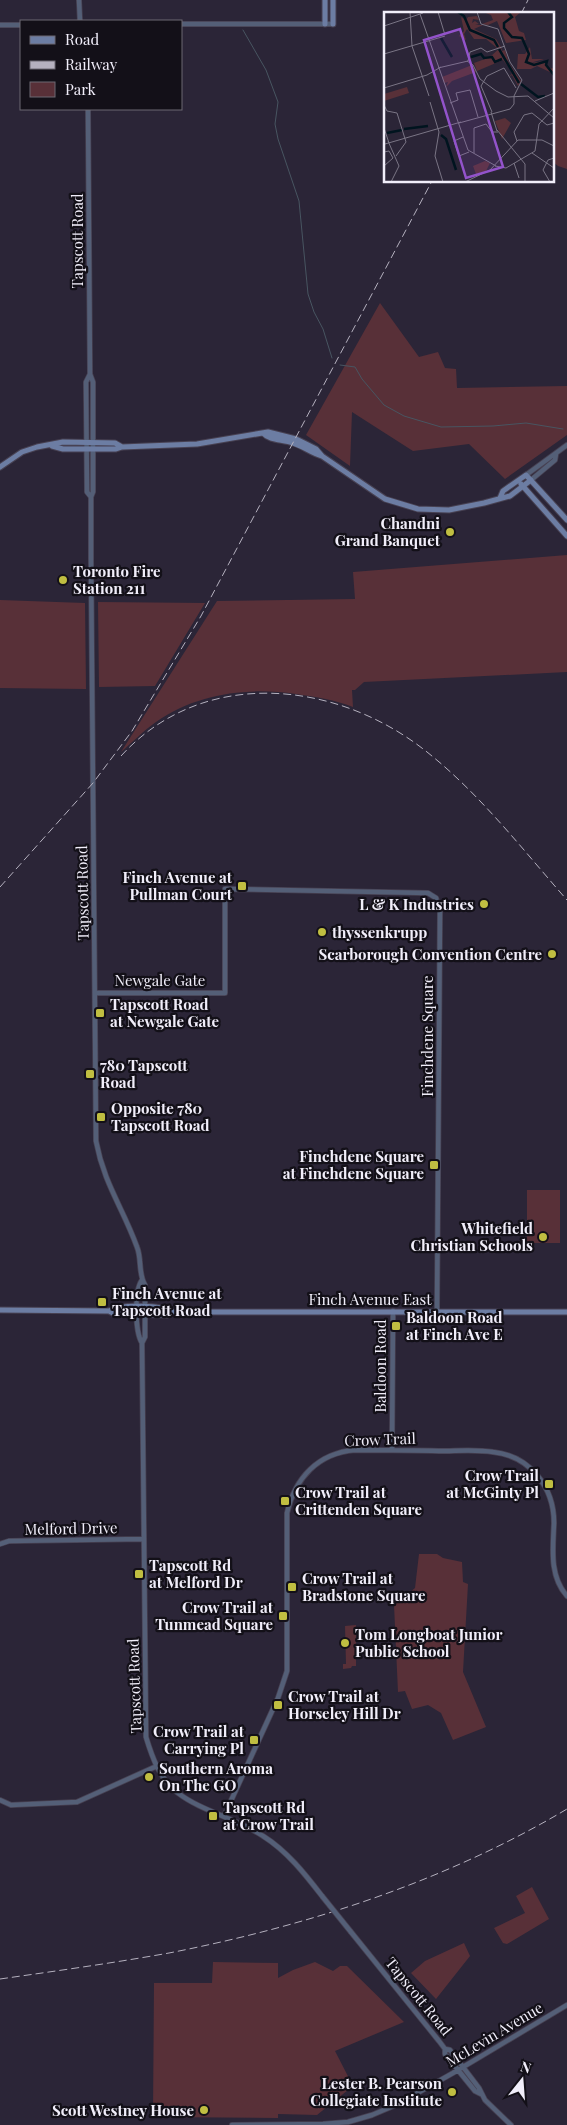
<svg xmlns="http://www.w3.org/2000/svg" width="567" height="2125" font-family="'Playfair Display',serif">
<rect width="100%" height="100%" fill="#2b2537"/>
<path fill="#583038" d="M553 42H567V169L558 166 553 162Z
M380 303 419 357 438 352 445 368 456 369 457 388 567 386V435L505 479 469 444 413 451 352 412 350 466 306 435Z
M567 555V672L364 682 355 690H352L353 707C335 700 316 697 296 694 248 687 197 693 156 722 143 731 133 742 121 752L217 601 355 599 353 572Z
M0 600 85 603 86 689 0 688Z
M98 602 205 603 155 686 99 687Z
M527 1190H560V1243H527Z
M419 1554H437L443 1558 462 1562 463 1582 468 1584 463 1672 486 1727 453 1740 441 1713 428 1705 412 1709 405 1691 398 1692 394 1605 415 1588Z
M356 1625V1666H352L351 1668 343 1669V1664H346L345 1626Z
M532 1887 549 1919 507 1944 503 1943 494 1928 525 1913 516 1896Z
M464 1943 470 1956 436 1999 411 1973 425 1961Z
M213 1962 278 1963V1978L293 1970 315 1962 333 1971 340 1966H347L404 2022 335 2051 353 2086 317 2115 278 2114V2118L153 2117 154 1983H212Z"/>
<g fill="none" stroke-linecap="round" stroke-linejoin="round">
<path stroke="#485561" stroke-width="1" d="M243 30 266 70 278 102 275 124 278 139 299 201 308 294 314 312 323 329 332 358
M340 365 355 367 362 379 384 405 404 416 441 427 493 426 526 423 563 429"/>
<defs>
<path id="tertiary" d="M79 0 80 21
M181 24H333
M0 25H21
M88 109 90 374 93 382V492L91 497V559L96 1141C104 1184 123 1208 137 1247 142 1259 138 1274 145 1285V1337L142 1343 146 1737C152 1757 160 1780 178 1793 201 1811 238 1819 263 1836 287 1851 305 1874 322 1896
M90 374 86 382 87 492 91 497
M526 475 567 445
M531 480 555 460 556 454
M95 993H225V889L428 893 436 898 440 911 437 1311
M142 1280C134 1291 135 1332 142 1343
M392 1450 393 1311
M0 1544 9 1541 143 1539
M0 1800 11 1805 77 1802 157 1766
M224 1816 278 1698 287 1671V1513C295 1478 318 1453 355 1450 383 1450 411 1450 439 1451 457 1451 476 1449 493 1452 530 1456 554 1487 554 1523 553 1548 549 1576 567 1596
M351 1932 439 2041 445 2049 450 2050 479 2088 485 2100 511 2125
M445 2049V2054L475 2091 481 2094
M232 2125 323 2124 348 2122 372 2115 398 2104 453 2073 567 2005"/>
<path id="secondary" d="M325 24V0
M333 24V0
M263 433C270 441 283 439 293 443 303 446 311 453 322 456
M52 446 63 449H116L122 447 197 444 268 432 296 439 316 449 322 456 385 499 418 509 449 510 484 503 510 496 531 480
M0 467 22 452 37 447 63 442 115 443 122 447
M521 484 567 536
M500 498 503 491 526 475 567 520
M0 1310 109 1311 115 1314 168 1315 172 1312
M109 1311C121 1304 161 1305 172 1312H567"/>
</defs>
<use href="#tertiary" stroke="#474152" stroke-width="6"/>
<use href="#secondary" stroke="#474152" stroke-width="7"/>
<use href="#tertiary" stroke="#545f77" stroke-width="4.5"/>
<use href="#secondary" stroke="#6c7da3" stroke-width="5"/>
<path stroke="#b5b1bf" stroke-width="1" stroke-dasharray="8 4" stroke-linecap="butt" d="M521 14 528 0
M121 756C203 666 337 680 427 752 480 794 523 850 567 900
M0 887 93 783 132 731 201 616 432 181
M0 1979C56 1971 113 1963 169 1953 307 1926 446 1881 567 1809"/>
<defs>
<path id="tertiary-bridge" d="M322 1896 351 1932"/>
</defs>
<use href="#tertiary-bridge" stroke="#474152" stroke-width="6" stroke-linecap="butt"/>
<use href="#tertiary-bridge" stroke="#545f77" stroke-width="4.5"/>
</g>
<g fill="#c0be41" stroke="#131018" stroke-width="2">
<circle cx="450" cy="532" r="5"/>
<circle cx="63" cy="580" r="5"/>
<rect x="237" y="881" width="10" height="10" rx="2.5"/>
<circle cx="484" cy="904" r="5"/>
<circle cx="322" cy="932" r="5"/>
<circle cx="552" cy="954" r="5"/>
<rect x="95" y="1008" width="10" height="10" rx="2.5"/>
<rect x="85" y="1069" width="10" height="10" rx="2.5"/>
<rect x="96" y="1112" width="10" height="10" rx="2.5"/>
<rect x="429" y="1160" width="10" height="10" rx="2.5"/>
<circle cx="543" cy="1237" r="5"/>
<rect x="97" y="1297" width="10" height="10" rx="2.5"/>
<rect x="391" y="1321" width="10" height="10" rx="2.5"/>
<rect x="544" y="1479" width="10" height="10" rx="2.5"/>
<rect x="280" y="1496" width="10" height="10" rx="2.5"/>
<rect x="134" y="1569" width="10" height="10" rx="2.5"/>
<rect x="287" y="1582" width="10" height="10" rx="2.5"/>
<rect x="278" y="1611" width="10" height="10" rx="2.5"/>
<circle cx="345" cy="1643" r="5"/>
<rect x="273" y="1700" width="10" height="10" rx="2.5"/>
<rect x="249" y="1735" width="10" height="10" rx="2.5"/>
<circle cx="149" cy="1777" r="5"/>
<rect x="208" y="1811" width="10" height="10" rx="2.5"/>
<circle cx="452" cy="2092" r="5"/>
<circle cx="204" cy="2110" r="5"/>
</g>
<g text-anchor="middle" dominant-baseline="central" stroke-width="4.5" stroke-linejoin="round" paint-order="stroke">
<g font-size="15" fill="#f1eefa" stroke="#131018">
<text transform="translate(77 241) rotate(-90)">Tapscott Road</text>
<text transform="translate(82 893) rotate(-91)">Tapscott Road</text>
<text x="160" y="980">Newgale Gate</text>
<text transform="translate(427 1036) rotate(-90)">Finchdene Square</text>
<text x="370" y="1299">Finch Avenue East</text>
<text transform="translate(380 1366) rotate(-90)">Baldoon Road</text>
<text transform="translate(380 1439) rotate(-2)">Crow Trail</text>
<text transform="translate(71 1528) rotate(-1)">Melford Drive</text>
<text transform="translate(134 1686) rotate(-92)">Tapscott Road</text>
<text transform="translate(419 1996) rotate(51)">Tapscott Road</text>
<text transform="translate(494 2034) rotate(-31)">McLevin Avenue</text>
</g>
<g font-size="15" font-weight="bold" fill="#f1eefa" stroke="#131018" text-anchor="start">
<text x="440" y="523" text-anchor="end">Chandni<tspan x="440" dy="17">Grand Banquet</tspan></text>
<text x="73" y="571">Toronto Fire<tspan x="73" dy="17">Station 211</tspan></text>
<text x="232" y="877" text-anchor="end">Finch Avenue at<tspan x="232" dy="17">Pullman Court</tspan></text>
<text x="474" y="904" text-anchor="end">L &amp; K Industries</text>
<text x="332" y="932">thyssenkrupp</text>
<text x="542" y="954" text-anchor="end">Scarborough Convention Centre</text>
<text x="110" y="1004">Tapscott Road<tspan x="110" dy="17">at Newgale Gate</tspan></text>
<text x="100" y="1065">780 Tapscott<tspan x="100" dy="17">Road</tspan></text>
<text x="111" y="1108">Opposite 780<tspan x="111" dy="17">Tapscott Road</tspan></text>
<text x="424" y="1156" text-anchor="end">Finchdene Square<tspan x="424" dy="17">at Finchdene Square</tspan></text>
<text x="533" y="1228" text-anchor="end">Whitefield<tspan x="533" dy="17">Christian Schools</tspan></text>
<text x="112" y="1293">Finch Avenue at<tspan x="112" dy="17">Tapscott Road</tspan></text>
<text x="406" y="1317">Baldoon Road<tspan x="406" dy="17">at Finch Ave E</tspan></text>
<text x="539" y="1475" text-anchor="end">Crow Trail<tspan x="539" dy="17">at McGinty Pl</tspan></text>
<text x="295" y="1492">Crow Trail at<tspan x="295" dy="17">Crittenden Square</tspan></text>
<text x="149" y="1565">Tapscott Rd<tspan x="149" dy="17">at Melford Dr</tspan></text>
<text x="302" y="1578">Crow Trail at<tspan x="302" dy="17">Bradstone Square</tspan></text>
<text x="273" y="1607" text-anchor="end">Crow Trail at<tspan x="273" dy="17">Tunmead Square</tspan></text>
<text x="355" y="1634">Tom Longboat Junior<tspan x="355" dy="17">Public School</tspan></text>
<text x="288" y="1696">Crow Trail at<tspan x="288" dy="17">Horseley Hill Dr</tspan></text>
<text x="244" y="1731" text-anchor="end">Crow Trail at<tspan x="244" dy="17">Carrying Pl</tspan></text>
<text x="159" y="1768">Southern Aroma<tspan x="159" dy="17">On The GO</tspan></text>
<text x="223" y="1807">Tapscott Rd<tspan x="223" dy="17">at Crow Trail</tspan></text>
<text x="442" y="2083" text-anchor="end">Lester B. Pearson<tspan x="442" dy="17">Collegiate Institute</tspan></text>
<text x="194" y="2110" text-anchor="end">Scott Westney House</text>
</g>
</g>
<g transform="translate(384 12)">
<rect width="170" height="170" fill="#2b2537"/>
<path d="M99 0H137L131 5 135 19 140 21 142 28 122 31 113 9 104 13 98 12 109 8 107 3ZM93 4 95 8 89 7 88 11 91 9 95 12 91 13H99L90 17 112 27 117 35 113 36 102 27H90L83 17 80 22 82 28 75 24 80 19 77 5 82 8 84 5ZM117 35 118 39 121 38 125 51 137 69 134 74 128 63 124 65 128 62 126 57 119 48 93 59 90 51 101 47 97 43 86 45 97 41 100 45 107 44ZM146 35 148 47H160L146 51 162 49 164 57 170 56V62L153 54 147 57H133L134 42H141ZM88 53 92 60 68 69 62 75 64 70 60 71 58 65ZM23 75 25 81 0 89V82ZM121 106 127 111 118 127 111 109ZM101 149 106 151 102 159 92 162 89 154Z" fill="#583038"/>
<path fill="none" stroke="#00141f" stroke-width="2.5" d="M74 0 80 4 86 18 110 28 114 35M124 0 128 5 120 11V16L128 25 138 26 145 42 142 50 150 53 163 49 162 53 170 63M57 26 68 45M115 37 135 71M87 45 97 42 100 46 108 45 111 50 118 47M137 72 154 85 161 84M20 117 44 114M3 121 18 118M57 123 62 127 72 158"/>
<path fill="none" stroke="#7a7585" stroke-width="1" d="M26 0 28 34 45 84M54 0 61 23M93 0 97 12 114 17 126 50 138 68 130 84M36 2 84 138 112 154M0 14 39 1M0 42 61 24M83 49 89 53 96 67 112 79 124 85 144 84 170 106M84 49 86 40 97 36 103 40 121 34M54 56 84 49M0 76 43 63 57 55M151 89 170 81M46 90 55 120 51 144 59 170M66 91 74 88 72 81 86 78 94 105M0 93 3 99 13 101 22 130 12 144M107 100 113 119M108 100 97 74 103 64 120 56 132 76M75 111 126 97 130 92V84M0 116 5 131M113 118 141 152V170M79 125 70 129 75 144 85 140M4 129 15 154 7 170M133 129 130 120 140 103 148 101 163 113 170 111M1 132 77 110M0 140 5 139 9 146 0 154M90 141V116L102 112 108 120H114M148 141 170 156M130 151 135 166M111 154 122 156 151 139 155 112 170 96M81 170 106 158 134 128H158L170 134M166 170 159 158 164 148 170 146"/>
<path fill="#9353cb" fill-opacity="0.15" stroke="#9353cb" stroke-width="2.5" d="M76 17 119 155 82 166 40 28Z"/>
<rect width="170" height="170" fill="none" stroke="#f1eefa" stroke-width="2.5"/>
</g>
<rect x="20" y="20" width="162" height="90" fill="#131018" stroke="#6c6972"/>
<rect x="30" y="36" width="25" height="8" fill="#6c7da3" stroke="#6c6972"/>
<text x="65" y="45" font-size="15" fill="#f1eefa">Road</text>
<rect x="30" y="61" width="25" height="8" fill="#b5b1bf" stroke="#6c6972"/>
<text x="65" y="70" font-size="15" fill="#f1eefa">Railway</text>
<rect x="30" y="82" width="25" height="15" fill="#583038" stroke="#6c6972"/>
<text x="65" y="95" font-size="15" fill="#f1eefa">Park</text>
<g transform="translate(522 2080) rotate(17)" stroke="#131018" stroke-width="4" paint-order="stroke">
<path d="M0-4L9 19L0 12L-9 19Z" fill="#f1eefa"/>
<text y="-8" font-size="14" font-weight="bold" text-anchor="middle" fill="#f1eefa">N</text>
</g>
</svg>
